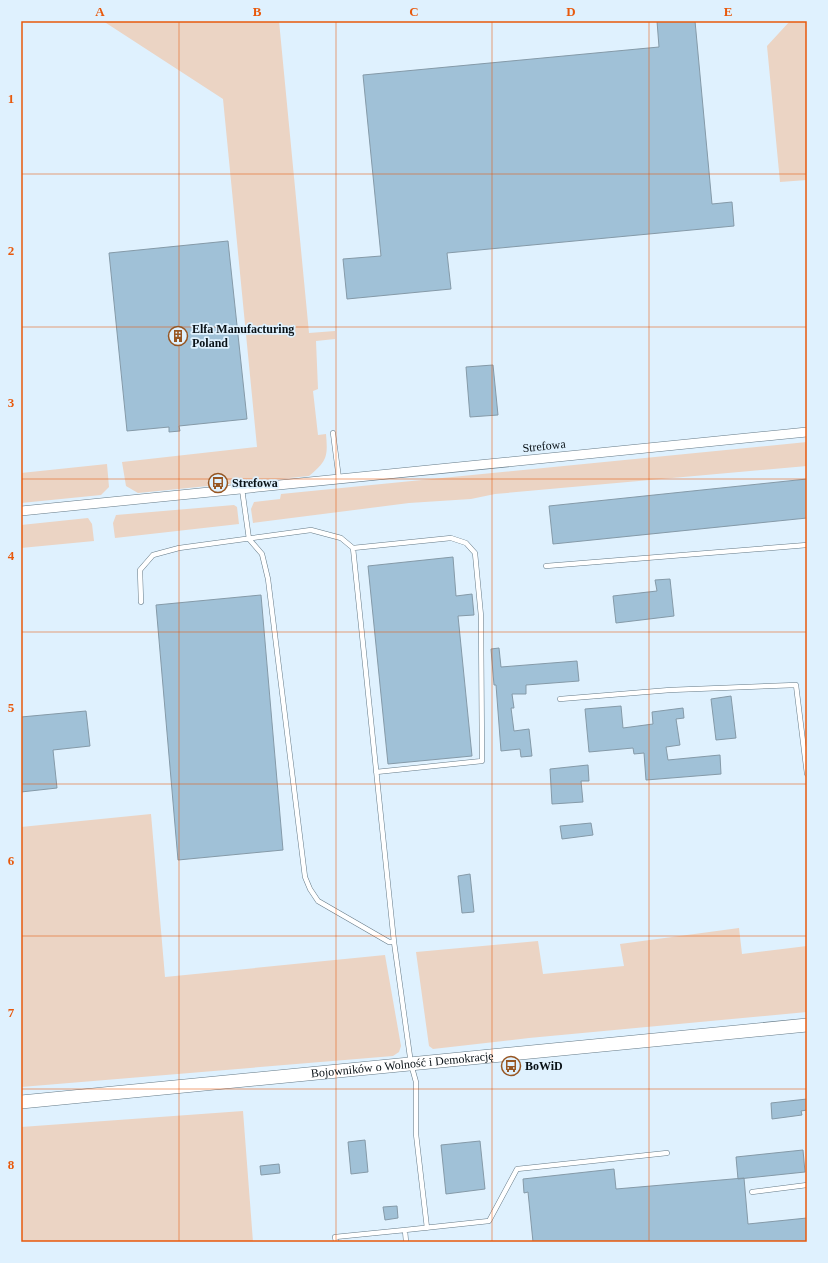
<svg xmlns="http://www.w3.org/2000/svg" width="828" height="1263" font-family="Georgia,serif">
<rect width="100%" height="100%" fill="#dff1fe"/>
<path fill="#ebd4c4" d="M103 21H279L309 333 335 331V339L316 341 318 389 313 391 318 435 326 434C328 457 327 461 309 476L138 493 126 486 122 462 257 447 223 99Z
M790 21H807V180L780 182 767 46Z
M807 442V466L495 494 471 499 409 503 253 523 251 509 254 502 280 499 281 494Z
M107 464 109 487 101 495 21 503V473Z
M234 505 237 507 239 524 115 538 113 523 116 515Z
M88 518 92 524 94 541 21 548V525Z
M151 814 165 977 385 955 401 1046 399 1052 393 1056 21 1087V827Z
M739 928 742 954 807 946V1012L529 1038 433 1049 429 1046 416 952 538 941 543 974 624 966 620 944Z
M243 1111 253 1242H21V1127Z"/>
<path fill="#a0c1d7" stroke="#859aa8" d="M657 21H695L712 204 732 202 734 226 447 253 451 289 347 299 343 259 381 256 363 75 659 47Z
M228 241 247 419 179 426 180 431 169 432V427L127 431 109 253Z
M493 365 498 415 470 417 466 367Z
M807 479V518L553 544 549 506Z
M453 557 456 596 472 594 474 615 458 616 472 756 388 764 368 566Z
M670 579 674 616 616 623 613 596 657 591 655 580Z
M261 595 283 850 178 860 156 605Z
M499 648 501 667 577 661 579 681 526 685V694H512L514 708H511L514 731 529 729 532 756 521 757 520 749 501 751 496 685H494L491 649Z
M731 696 736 738 716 740 711 699Z
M621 706 623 728 653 724 652 712 683 708 684 718 676 719 680 745 666 747 668 760 720 755 721 774 646 780 644 753 634 754 633 748 589 752 585 709Z
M86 711 90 746 53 750 57 788 21 792V717Z
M588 765 589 781H581L583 802 552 804 550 769Z
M591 823 593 835 562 839 560 826Z
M470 874 474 912 462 913 458 876Z
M807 1099V1110L801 1111 802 1115 772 1119 771 1103Z
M365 1140 368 1172 351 1174 348 1142Z
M480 1141 485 1189 446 1194 441 1145Z
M803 1150 805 1172 738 1179 736 1157Z
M279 1164 280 1173 261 1175 260 1166Z
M614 1169 616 1189 744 1178 748 1224 807 1218V1242H533L528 1192 524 1193 523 1179Z
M397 1206 398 1218 385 1220 383 1207Z"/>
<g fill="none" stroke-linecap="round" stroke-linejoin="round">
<defs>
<path id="service" d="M333 433 339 479
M242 489 249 539 262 554 268 579 305 877 310 889 318 901 389 942H394L353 548
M546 566 807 545
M141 602 140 570 153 555 179 548 311 530 341 538 353 548 451 538 466 543 475 553 481 616 482 761 376 772
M560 699 670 690 796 685 807 774
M394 942 411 1064 416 1082V1134L427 1228
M752 1192 807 1185
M405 1230 489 1221 517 1169 667 1153
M336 1242 335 1237 405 1230 406 1242"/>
<path id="minor" d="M21 511 807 432"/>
<g id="secondary">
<path id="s1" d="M21 1102 807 1025"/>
</g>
</defs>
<use href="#service" stroke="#657a87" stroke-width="5.5"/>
<use href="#minor" stroke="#657a87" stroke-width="10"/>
<use href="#secondary" stroke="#657a87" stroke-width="14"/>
<use href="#service" stroke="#fff" stroke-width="4.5"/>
<use href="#minor" stroke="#fff" stroke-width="9"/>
<use href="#secondary" stroke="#fff" stroke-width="13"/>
</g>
<path fill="none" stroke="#e8590c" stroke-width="1" stroke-opacity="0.55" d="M179 21V1242M336 21V1242M492 21V1242M649 21V1242M21 174H807M21 327H807M21 479H807M21 632H807M21 784H807M21 936H807M21 1089H807"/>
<defs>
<symbol id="building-ring" viewBox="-11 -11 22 22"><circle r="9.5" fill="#dff1fe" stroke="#975622" stroke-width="1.5"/><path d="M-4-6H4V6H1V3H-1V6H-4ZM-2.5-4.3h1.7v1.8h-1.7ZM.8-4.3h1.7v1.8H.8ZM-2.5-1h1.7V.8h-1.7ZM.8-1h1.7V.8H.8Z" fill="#975622"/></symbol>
<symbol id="bus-ring" viewBox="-11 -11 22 22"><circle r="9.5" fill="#dff1fe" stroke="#975622" stroke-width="1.5"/><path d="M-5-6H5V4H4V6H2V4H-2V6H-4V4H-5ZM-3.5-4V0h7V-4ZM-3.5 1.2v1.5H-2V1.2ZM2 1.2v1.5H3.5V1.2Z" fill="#975622"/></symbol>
</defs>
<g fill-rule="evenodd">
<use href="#building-ring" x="167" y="325" width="22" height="22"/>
<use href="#bus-ring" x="207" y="472" width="22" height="22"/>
<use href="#bus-ring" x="500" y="1055" width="22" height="22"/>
</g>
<g text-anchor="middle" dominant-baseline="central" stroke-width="3.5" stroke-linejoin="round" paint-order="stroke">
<g font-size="12" font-weight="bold" fill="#091116" stroke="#dff1fe" text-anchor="start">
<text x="192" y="329">Elfa Manufacturing<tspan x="192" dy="14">Poland</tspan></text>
<text x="232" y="483">Strefowa</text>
<text x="525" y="1066">BoWiD</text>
</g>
<g font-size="12" fill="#091116" stroke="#dff1fe">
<text transform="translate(544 446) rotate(-6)">Strefowa</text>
<text stroke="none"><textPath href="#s1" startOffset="383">Bojowników o Wolność i Demokrację</textPath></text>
</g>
</g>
<rect width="828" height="1263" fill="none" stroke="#dff1fe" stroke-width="44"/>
<rect x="22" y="22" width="784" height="1219" fill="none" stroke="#e8590c" stroke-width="1.5"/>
<g font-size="13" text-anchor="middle" font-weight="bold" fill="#e8590c">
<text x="100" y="16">A</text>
<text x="257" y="16">B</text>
<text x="414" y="16">C</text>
<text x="571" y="16">D</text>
<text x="728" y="16">E</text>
<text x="11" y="103">1</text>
<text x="11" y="255">2</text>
<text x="11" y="407">3</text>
<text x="11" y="560">4</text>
<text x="11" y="712">5</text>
<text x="11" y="865">6</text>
<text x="11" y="1017">7</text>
<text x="11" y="1169">8</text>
</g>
</svg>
